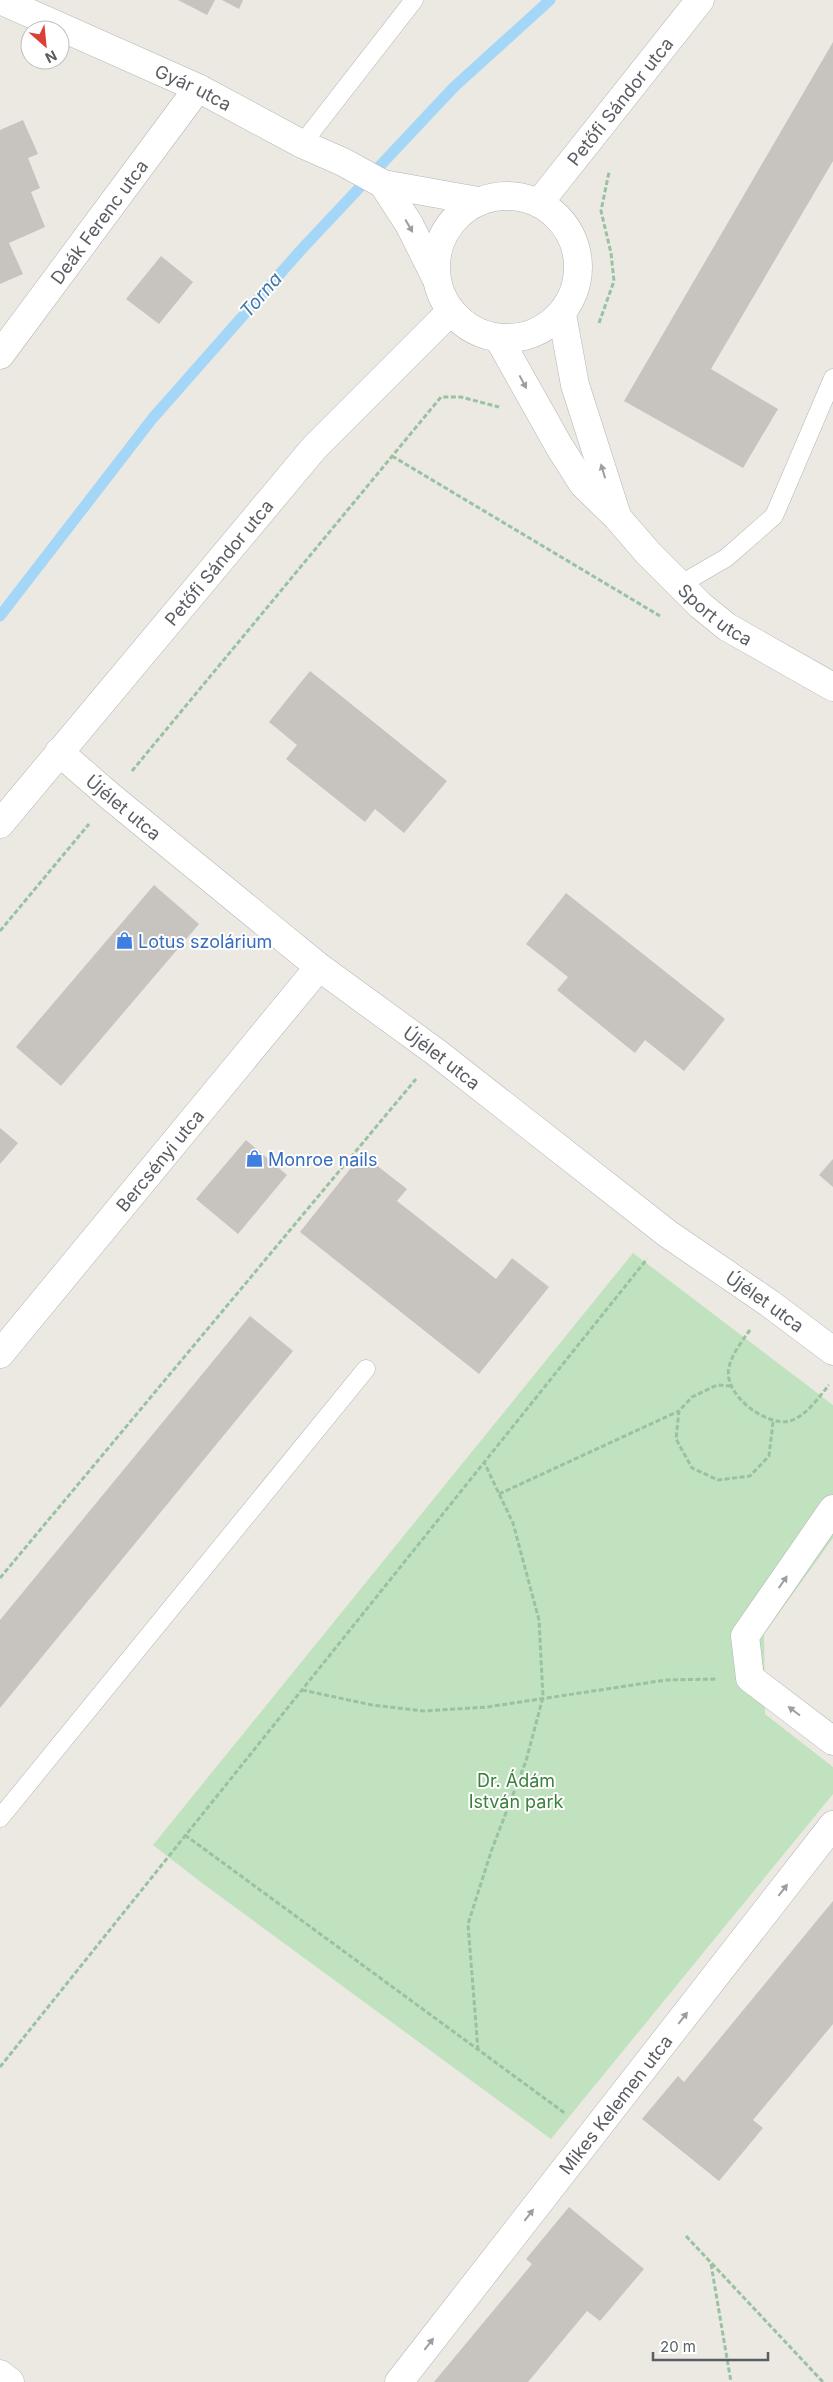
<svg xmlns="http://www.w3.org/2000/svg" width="833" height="2382" font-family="Inter,sans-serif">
<rect width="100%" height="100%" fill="#ebe9e1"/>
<path fill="#c0e2bf" d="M633 1253 833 1405V1538L764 1634 765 1714 833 1767V1794L551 2139 202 1883 153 1845Z"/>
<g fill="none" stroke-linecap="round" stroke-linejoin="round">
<path stroke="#a4d6f8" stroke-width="11" d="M0 616 152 419 300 251 454 87 550 0"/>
</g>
<path fill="#c7c3be" d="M178 0H215L207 15Z
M222 0H243L239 9Z
M833 42V161L711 369 778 409 743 468 624 401Z
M23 120 38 154 28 158 40 188 31 192 45 227 9 243 23 274 0 284V130Z
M161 256 193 282 159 324 126 299Z
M310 671 447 781 404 833 375 809 365 822 286 759 297 745 269 722Z
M154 885 199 924 61 1086 16 1047Z
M566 893 725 1019 684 1071 645 1040 635 1053 557 990 568 977 526 944Z
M0 1128 18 1143 0 1164Z
M246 1140 287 1175 238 1234 196 1199Z
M362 1154 407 1189 397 1201 496 1279 512 1258 549 1287 479 1374 300 1232Z
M833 1159V1187L819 1175Z
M250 1316 293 1351 0 1708V1620Z
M833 1901V2024L753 2120 763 2128 719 2181 642 2119 678 2076 684 2082Z
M569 2207 644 2269 600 2321 587 2311 528 2382H434L532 2264 526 2259Z"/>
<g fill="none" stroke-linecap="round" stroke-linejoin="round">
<defs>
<path id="lane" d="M302 144 414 0
M681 584 726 558 774 516 833 378
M0 1818 366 1369"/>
<g id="street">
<path id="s1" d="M0 0 198 88 302 144 343 162 383 184 478 201"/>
<path d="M383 184 409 224 435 276"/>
<path d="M562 314 575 385 617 516"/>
<path id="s2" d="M499 339 559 446 583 484 617 517 648 553 700 605 727 627 833 687"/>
<path id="s3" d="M0 355 198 88"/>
<path id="s4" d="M59 752 111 797 319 967 437 1053 668 1234 769 1303 833 1351"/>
<path id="s5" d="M0 1354 319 967"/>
<path d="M833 1509 745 1636 750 1678 833 1741"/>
<path d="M0 2374 10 2382"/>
<path id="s6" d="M399 2382 833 1825"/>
</g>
<g id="secondary">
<circle cx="507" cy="267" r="71"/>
<path id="s7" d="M539 203 700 0"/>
<path id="s8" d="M0 824 314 448 450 312"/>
</g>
</defs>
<use href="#lane" stroke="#b2b4b8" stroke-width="19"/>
<use href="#street" stroke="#b2b4b8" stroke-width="29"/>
<use href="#secondary" stroke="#b1b4b8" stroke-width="29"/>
<path stroke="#99c2a3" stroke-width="3" stroke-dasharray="5 2.5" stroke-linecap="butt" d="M599 323 614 281 611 253 601 211 609 172
M392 456 660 616
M132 771 441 397H461L499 407
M0 931 89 824
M750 1330C742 1341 732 1354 729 1367 722 1394 766 1427 790 1421 806 1416 819 1397 829 1385
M731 1386 717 1385 692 1397 679 1411 676 1439 692 1468 718 1480 750 1476 769 1456 773 1422
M499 1494 679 1411
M0 1578 416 1079
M302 1690 372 1705 424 1711 487 1707 666 1680 717 1679
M185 1835 566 2114
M478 2050 468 1924 492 1849 526 1761 543 1697 539 1620 513 1523 484 1462
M0 2067 647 1259
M686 2236 823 2382
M711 2264 731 2382"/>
<use href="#lane" stroke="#fff" stroke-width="18"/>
<use href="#street" stroke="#fff" stroke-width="28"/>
<use href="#secondary" stroke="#fff" stroke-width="28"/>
</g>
<defs><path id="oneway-solid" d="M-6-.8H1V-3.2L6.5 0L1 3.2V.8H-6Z" transform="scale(1.25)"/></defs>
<g fill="#9c9ea0">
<use href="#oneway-solid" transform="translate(409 226) rotate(60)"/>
<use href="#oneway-solid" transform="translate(523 382) rotate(62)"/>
<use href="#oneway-solid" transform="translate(603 471) rotate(-107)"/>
<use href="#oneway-solid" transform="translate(783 1582) rotate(-55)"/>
<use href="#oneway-solid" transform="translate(794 1711) rotate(-143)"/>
<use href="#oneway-solid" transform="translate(783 1890) rotate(-52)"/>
<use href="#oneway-solid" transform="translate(683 2018) rotate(-52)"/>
<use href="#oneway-solid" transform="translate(529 2215) rotate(-52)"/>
<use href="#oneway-solid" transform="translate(429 2344) rotate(-52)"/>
</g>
<defs>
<symbol id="shop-bare" viewBox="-9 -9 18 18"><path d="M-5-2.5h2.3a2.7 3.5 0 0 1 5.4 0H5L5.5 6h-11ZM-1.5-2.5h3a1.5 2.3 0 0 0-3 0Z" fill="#3f7fe0" stroke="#fff" stroke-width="2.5" paint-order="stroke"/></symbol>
</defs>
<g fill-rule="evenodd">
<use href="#shop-bare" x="112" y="928" width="25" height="25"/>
<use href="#shop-bare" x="242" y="1146" width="25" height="25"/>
</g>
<g text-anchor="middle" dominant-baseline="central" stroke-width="4" stroke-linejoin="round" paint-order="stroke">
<g font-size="18" fill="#5a5d61" stroke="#fff">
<text stroke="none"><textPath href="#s1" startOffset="212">Gyár utca</textPath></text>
<text stroke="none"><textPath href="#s7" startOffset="130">Petőfi Sándor utca</textPath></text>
<text stroke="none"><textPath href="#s3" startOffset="166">Deák Ferenc utca</textPath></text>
<text stroke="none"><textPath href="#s8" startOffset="341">Petőfi Sándor utca</textPath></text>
<text stroke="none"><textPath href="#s2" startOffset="354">Sport utca</textPath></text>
<text stroke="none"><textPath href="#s4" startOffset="85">Újélet utca</textPath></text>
<text stroke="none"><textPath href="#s4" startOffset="490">Újélet utca</textPath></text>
<text stroke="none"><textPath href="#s5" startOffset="251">Bercsényi utca</textPath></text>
<text stroke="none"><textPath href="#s4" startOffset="895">Újélet utca</textPath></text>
<text stroke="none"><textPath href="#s6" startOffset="352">Mikes Kelemen utca</textPath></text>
</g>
<g font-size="18" fill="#366cbe" stroke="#fff" text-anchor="start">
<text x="138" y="941">Lotus szolárium</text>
<text x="268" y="1159">Monroe nails</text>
</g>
<g font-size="18" fill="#3a803b" stroke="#fff">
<text x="516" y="1780">Dr. Ádám<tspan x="516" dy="21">István park</tspan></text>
</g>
<g font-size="19" font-style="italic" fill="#4378a8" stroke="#fff">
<text transform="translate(261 295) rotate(-49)">Torna</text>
</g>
</g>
<g transform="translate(45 45) rotate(153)"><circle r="24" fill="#ffffff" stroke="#bdbec0"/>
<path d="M0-4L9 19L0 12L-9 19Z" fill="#dc3f37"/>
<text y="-8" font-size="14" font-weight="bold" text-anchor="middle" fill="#5a5d61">N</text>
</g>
<path d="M653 2352v8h115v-8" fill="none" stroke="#5a5d61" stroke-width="2.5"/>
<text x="660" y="2352" font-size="15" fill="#5a5d61" stroke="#ffffff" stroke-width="4" paint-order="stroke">20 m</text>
</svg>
